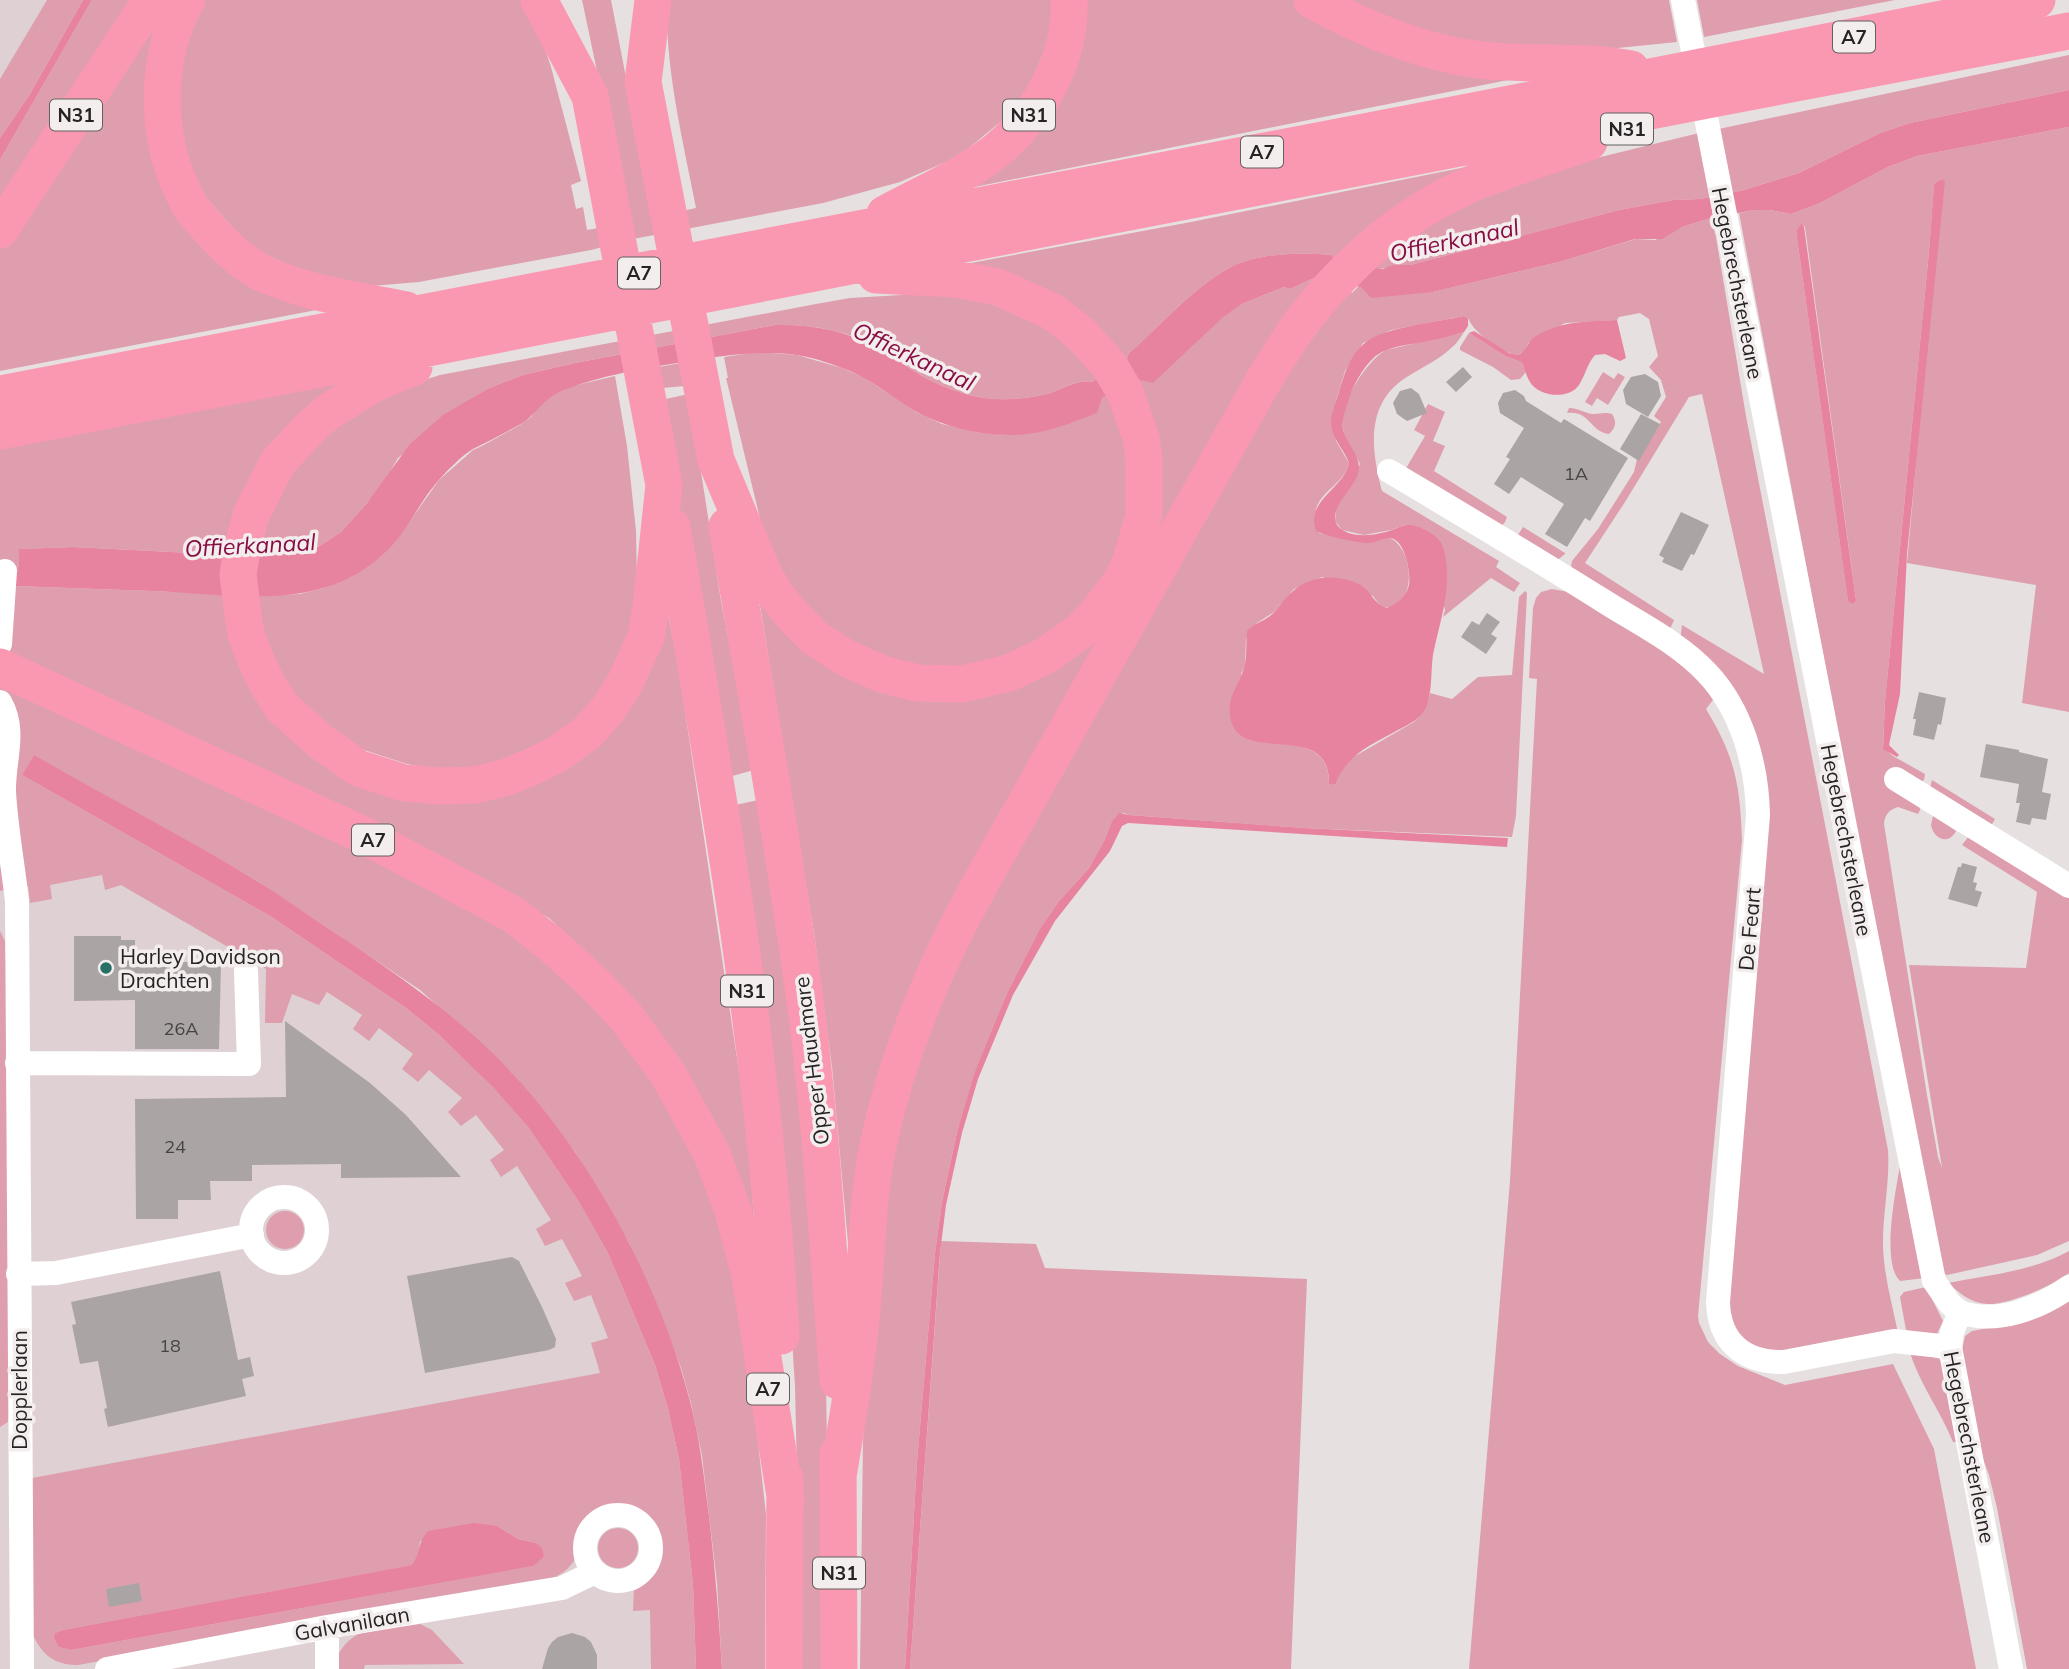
<svg xmlns="http://www.w3.org/2000/svg" width="2069" height="1669" font-family="Mulish,sans-serif">
<rect width="100%" height="100%" fill="#e6e0e1"/>
<path fill="#dfd0d3" d="M0 0H53L0 79Z
M0 756 201 861 606 1215 694 1669H0Z"/>
<path fill="#de9eae" fill-rule="evenodd" d="M47 0H83L30 94 0 138V79Z
M92 0H138L0 210V160Z
M158 0 181 200 337 306 0 371V248Z
M203 0H523L543 43 551 67 581 181 571 185 576 209 583 207 587 230 629 223 582 0H611L653 217 696 208C683 140 665 70 667 0H1054L1047 44 1029 87 1005 118 969 148 948 161 900 182 823 203 633 239 591 250 419 282 371 286 330 283 251 248 200 191 179 133 177 74Z
M1076 0H1295L1518 78 950 192 991 163Z
M1343 0H1669L1677 42 1598 50 1457 44Z
M1697 0H1895L1704 37Z
M2069 55V90L1910 123 1880 133 1799 173 1744 190 1700 199 1673 200 1619 210 1410 265C1399 265 1384 270 1375 268L1392 250 1452 210 1580 162 1695 134Z
M2069 127V712L2022 703 2036 585 1907 563 1942 179 1936 182 1934 186 1929 251 1885 701 1883 747 1893 756 1925 774 1924 780 1919 783 1920 810 1918 814 1898 807C1889 810 1885 814 1884 824L1927 1095 1938 1157 1942 1168 1909 965 2026 968 2037 892 1962 845 1969 836 2069 893V1241L2037 1255 1947 1275 1941 1272 1739 213 1754 210H1770L1791 214 1818 204 1888 167 1917 156ZM1802 224 1805 227 1856 600H1848L1796 231Z
M1501 160 1335 261 1331 255C1300 252 1257 253 1229 268 1191 289 1162 325 1129 353L1126 361 944 268 1191 222Z
M1711 218 1716 237 1746 416 1888 1150C1890 1181 1883 1211 1883 1242 1883 1273 1892 1303 1898 1333L1789 1355 1755 1352 1727 1322 1758 751 1680 641 1682 625 1764 674 1702 394 1689 397 1625 502 1585 563 1674 620 1670 629 1571 567 1572 561 1598 529 1634 472 1637 459 1661 422 1654 416 1666 397 1661 380 1649 367 1658 356 1649 319 1640 313 1619 317 1617 320 1565 323 1529 342 1524 351 1518 355C1500 352 1474 333 1468 318L1464 316 1391 330 1363 343 1345 371 1332 414 1336 441 1349 463C1345 483 1320 491 1316 510 1315 517 1318 526 1319 533L1339 537 1390 538C1416 550 1417 614 1381 607L1373 596 1322 577 1294 589 1274 612 1257 623 1246 639 1245 666 1241 674 1286 743C1312 748 1329 754 1329 784L1332 785 1336 784 1342 769 1350 759 1414 722C1423 713 1428 706 1430 693L1452 699 1478 677 1512 675 1519 597 1525 591 1527 593 1516 816 1512 837 1305 828 1129 815 1123 813 1111 823 1105 839 1089 868 1059 901 1039 930 1007 993 976 1072 957 1132 942 1202 935 1253 917 1462 905 1669H860L863 1440 882 1217 907 1088 953 964 1279 384 1348 289 1352 293 1359 286 1433 292 1563 261 1636 239 1655 240 1682 227Z
M1314 278 1321 279 946 931 849 1254 832 1067 814 933 755 575 798 632 981 686 1128 578 1129 383 1242 304 1284 287 1290 289Z
M936 293 967 295 1046 325 1099 378 1092 382C1077 378 1061 390 1047 394 1025 399 1000 401 978 397 954 392 930 382 909 368 899 361 889 353 878 347 845 330 812 324 775 325L575 363 523 375 489 388 474 397 398 458 386 479 367 503 341 532 318 547 251 555 291 462 375 395 440 375 816 304 850 298Z
M1464 332C1460 338 1456 345 1450 349 1436 362 1416 370 1401 381 1365 408 1372 453 1382 491L1499 561 1496 567 1520 583 1514 592 1491 578 1443 617 1445 610 1424 529 1404 525 1391 530 1364 535 1342 530 1335 521 1336 509 1360 464C1355 453 1345 441 1343 429 1338 405 1366 361 1386 350Z
M1469 333 1505 356 1521 362 1526 372 1520 379 1511 380 1493 367 1460 350V347Z
M758 352 797 355 842 368 865 378 916 412 942 424 976 432 1006 435 1038 432 1109 394 1126 439 1129 504 1117 551 1107 571 1085 604 1033 646 964 668 916 667 849 643 797 599 764 535 726 378H728L724 357Z
M681 363 685 386 662 388 658 367Z
M1603 372 1614 379 1618 373 1625 377 1608 405 1597 398 1592 406 1585 402Z
M615 376 627 446 636 531 637 583 629 633 611 678 580 715 561 731 542 743 489 765 472 768H429L407 764 361 749 335 737 300 702 269 653 253 596 300 594 324 588 351 577 369 565 396 541 439 480 473 450 482 446 520 425 531 417 539 405 552 396 573 386Z
M342 381 231 555 73 547 20 549 19 563 14 586 234 594 244 654 393 788 568 756 664 594 678 664 748 1132 757 1263 608 974 549 918 481 881 0 649V448Z
M689 394 721 601 754 770 725 778 661 400Z
M1428 404 1445 412 1433 441 1445 446 1434 471 1507 517 1505 522 1500 528 1405 470 1425 436 1414 430Z
M1569 408C1579 408 1586 414 1593 414 1601 414 1604 412 1612 414 1617 422 1616 428 1609 434 1590 432 1590 410 1567 413Z
M1523 527 1565 553V554L1555 562 1518 535Z
M1552 589 1574 593 1673 652 1716 696 1706 709C1735 757 1740 784 1742 840L1698 1316 1699 1323 1708 1342 1720 1354 1738 1366 1785 1385 1893 1364 1934 1449 1976 1669H1469L1510 1181 1537 679 1529 678 1533 608 1536 598 1541 592Z
M0 684 426 880 582 980 660 1083 720 1213 746 1333 766 1515 765 1669H722L717 1583 702 1456 691 1403 681 1368 667 1332 629 1243 599 1190 575 1152 511 1072 420 990 256 880 34 756 22 775 270 916 406 1008 439 1035 495 1088 528 1127 579 1202 608 1253 655 1365 668 1409 679 1459 693 1585 696 1669H651L650 1610 633 1611 634 1585C639 1580 646 1576 650 1570 670 1539 638 1497 603 1512 568 1528 595 1564 547 1580L78 1665C54 1665 42 1655 32 1633V1478L600 1373 591 1343 608 1338 591 1295 574 1301 565 1283 582 1276 562 1239 545 1246 536 1229 551 1220 517 1166 501 1177 490 1160 504 1150 476 1115 461 1126 448 1112 462 1098 429 1070 418 1082 402 1069 413 1054 379 1028 369 1041 353 1029 362 1015 327 992 319 1005 292 994 282 1023H265L266 969 121 885 105 890 102 875 50 885 52 899 30 903 28 886 0 891ZM497 1526 518 1539 536 1543 544 1557 532 1566 71 1650 59 1647 55 1633 63 1630 413 1565 418 1556 420 1541Z
M1932 780 1995 819 1991 826 1930 788Z
M759 800 794 1026 826 1385 829 1558 826 1669H796L799 1560 795 1386 781 1165 730 806Z
M1933 816 1956 831C1949 845 1934 840 1931 825Z
M0 931 5 941 7 984 10 1408 8 1422 0 1427Z
M1902 1156 1925 1278 1900 1281C1880 1262 1897 1183 1902 1156Z
M266 1230a19 19 0 1 1 38 0a19 19 0 1 1-38 0Z
M941 1241 1036 1244 1045 1268 1307 1279 1291 1669H910Z
M2069 1251V1273C2052 1286 2008 1305 1987 1304 1971 1303 1959 1293 1948 1283 1989 1275 2033 1271 2069 1251Z
M1926 1287 1943 1321 1937 1334 1922 1335 1906 1330 1900 1297 1904 1292Z
M2069 1299V1669H2027L1997 1508 1989 1475 1977 1443 1962 1350 1965 1336 1972 1331 2005 1325Z
M1909 1350 1940 1359 1944 1369 1958 1442H1953C1940 1410 1919 1383 1909 1350Z
M598 1548a20 20 0 1 1 40 0a20 20 0 1 1-40 0Z
M420 1624 432 1630 464 1664 365 1665 364 1669H334C334 1656 347 1639 359 1634 375 1628 403 1627 420 1624Z"/>
<path fill="#e8839f" d="M83 0H92L0 160V138L30 94Z
M2069 90V127L1917 156 1888 167 1818 204 1791 214 1770 210H1754L1711 218 1682 227 1662 239H1635L1563 261 1433 292 1371 298 1361 287 1314 278 1290 289 1284 287 1242 304 1221 319 1153 383 1136 379 1102 398 1097 413C1078 420 1060 428 1040 432 999 440 950 431 913 410 896 400 881 387 864 378 850 370 834 365 819 360 774 347 729 355 683 362 646 368 583 378 551 397 539 405 533 417 521 424 505 433 489 441 473 449 461 456 447 471 438 481 422 499 412 521 397 540 385 554 367 569 351 577 292 608 215 593 151 591 106 589 60 588 14 586L19 563V549L73 547 231 555 271 554 318 547 341 532 367 503 410 444 443 415 489 388 523 375 575 363 775 325C812 324 845 330 878 348 889 353 899 361 909 368 930 382 954 392 978 397 1000 401 1025 399 1047 394 1061 390 1078 378 1092 382L1126 361 1129 353C1162 325 1191 289 1229 268 1257 253 1301 252 1331 255L1336 261 1383 269 1393 265H1410L1619 210 1673 200 1700 199 1744 190 1799 173 1880 133 1910 123Z
M1942 179 1945 181 1907 554 1900 694 1889 745 1899 755 1897 757 1883 749 1885 701 1929 251 1934 185 1936 182Z
M1802 223 1804 227 1856 600 1853 604 1848 601 1796 231Z
M1464 316 1468 318V326L1464 332C1452 335 1440 339 1428 341 1412 345 1391 345 1377 355 1365 364 1353 385 1349 399 1346 409 1341 420 1343 430 1347 445 1363 457 1358 474 1353 490 1322 514 1341 529 1354 539 1378 535 1392 530 1397 528 1402 525 1407 525 1417 524 1434 533 1440 541 1446 550 1447 567 1447 577 1447 604 1438 629 1433 655 1431 669 1432 684 1429 697 1428 705 1425 711 1420 716 1414 722 1406 726 1398 730 1372 745 1347 753 1336 784L1332 785 1329 784C1330 716 1237 769 1230 716 1227 695 1241 683 1245 664 1247 654 1246 642 1247 631 1253 624 1262 622 1270 616 1278 610 1283 599 1292 592 1310 575 1337 574 1359 584 1371 590 1374 605 1387 608 1398 603 1406 597 1409 585 1411 573 1405 539 1390 538 1383 538 1375 543 1368 543 1357 543 1326 536 1316 531 1305 500 1344 489 1349 463 1345 451 1335 442 1332 430 1328 415 1337 402 1340 388 1345 372 1351 353 1366 342 1385 327 1438 322 1464 316Z
M1617 320 1626 358 1620 361 1605 354 1595 355C1587 364 1585 376 1579 385 1569 400 1539 397 1530 382 1526 376 1525 368 1521 362L1505 356 1469 333 1474 331 1509 353 1518 355C1527 351 1527 341 1536 336 1563 320 1587 322 1617 320Z
M34 755C107 797 182 836 254 879 285 898 315 920 346 940 405 980 464 1021 513 1074 595 1163 659 1284 690 1401 700 1439 704 1477 709 1516 715 1567 719 1618 722 1669H696L693 1585 679 1459 668 1409 655 1365 608 1253 579 1202 528 1127 494 1088 439 1035 406 1008 270 916 22 775Z
M1119 813 1129 815 1305 828 1508 838 1507 847 1128 823 1122 826 1110 851 1055 921 1013 995 978 1079 962 1133 946 1205 940 1253 910 1669H905L917 1462 935 1253 942 1202 957 1132 975 1072 1007 993 1039 930 1059 901 1089 868 1105 839 1111 823Z
M474 1523 497 1526 518 1539 536 1543 542 1548 544 1557 533 1566 71 1650 59 1647 54 1638 55 1633 63 1630 412 1565C422 1551 416 1545 428 1531Z"/>
<path fill="#aaa4a5" d="M1463 367 1472 377 1456 392 1446 382Z
M1645 374 1658 382 1661 396 1648 417 1626 404 1623 390 1631 377Z
M1411 388 1419 394 1427 413 1407 421 1397 414 1393 403 1400 391Z
M1515 390 1524 396 1526 401 1561 423 1564 419 1628 458 1590 521 1585 518 1567 547 1545 534 1564 504 1521 477 1509 494 1494 484 1510 459 1506 457 1524 428 1500 413 1498 403 1503 393Z
M1641 414 1660 424 1639 461 1620 449Z
M1681 512 1709 525 1694 555 1691 554 1682 571 1662 562 1664 558 1659 555Z
M1487 613 1500 622 1491 634 1497 638 1486 654 1461 637 1472 621 1479 625Z
M1919 692 1946 698 1941 725 1938 724 1934 740 1913 735 1916 719H1913Z
M1986 744 2019 750V752L2048 759 2042 792 2051 794 2046 820 2032 818 2030 825 2016 822 2020 803H2016L2019 784 1980 777Z
M1962 863 1977 867 1973 882 1977 883 1975 890 1982 892 1977 907 1948 899 1958 867H1961Z
M74 936H121V940H135V967H176V962H221L219 1049H135V1000L74 1001Z
M285 1021 370 1083 406 1115 461 1177 341 1178V1164L252 1165V1181H210L211 1200H178V1219H136L135 1099 286 1097Z
M512 1257 519 1261 542 1307 556 1339 555 1347 549 1350 425 1373 407 1276Z
M220 1271 238 1360 250 1357 254 1376 242 1379 246 1396 108 1427 104 1409 107 1408 98 1361 80 1364 72 1325 76 1324 71 1302Z
M139 1583 142 1601 109 1607 106 1589Z
M572 1633 585 1637 591 1642 597 1655V1669H542L548 1648 552 1642 558 1637Z"/>
<g fill="none" stroke-linecap="round" stroke-linejoin="round">
<path stroke="#fff" stroke-width="24" d="M1683 0 1934 1281 1950 1304 1960 1312 1952 1332 1950 1347 2011 1669
M1389 471C1461 514 1532 556 1602 600 1638 623 1678 642 1707 673 1742 710 1757 765 1758 815L1718 1302C1719 1342 1744 1363 1784 1362L1894 1341 1950 1347
M0 644 5 571
M0 702C17 731 3 761 4 792 6 828 13 865 17 901L22 1669
M1896 779 2069 886
M17 1063 249 1064 246 971
M251 1230a33 33 0 1 1 66 0a33 33 0 1 1-66 0Z
M18 1274 56 1273 252 1235
M1960 1312C1997 1325 2039 1308 2069 1287
M585 1548a33 33 0 1 1 66 0a33 33 0 1 1-66 0Z
M327 1627V1669
M107 1669 327 1627 562 1588 595 1572"/>
<path stroke="#fa98b2" stroke-width="37" d="M187 0C155 54 155 134 182 190 185 196 188 203 192 209 198 217 206 225 213 233 227 248 244 264 262 273 308 294 357 300 406 310
M653 0 643 82 716 460 764 575 776 595 794 617 815 638 846 658 882 674 917 683 962 684 1009 673 1047 655 1080 631 1093 618 1121 582 1131 561 1144 515V458L1141 438 1125 392 1109 365 1081 334 1053 312 998 287 956 279 876 275
M1312 0C1355 24 1407 46 1456 56 1500 65 1545 62 1589 64 1603 64 1617 67 1631 69
M885 214C921 194 965 176 997 150 1040 114 1072 56 1069 0
M0 230 151 0
M414 367 373 384 328 412 311 427 278 462 251 515 242 550 238 574 242 607 246 634 257 663 269 687 283 708 320 741 358 768 404 783 441 786 475 785 507 777 534 766 558 754 588 732 609 708 625 683 646 637 651 607 664 485 590 96 539 0
M0 394 1671 73 2037 0
M0 431 1712 99 2069 31
M727 526C754 679 781 832 803 986 821 1117 828 1249 838 1381
M672 527C719 797 766 1063 781 1336
M0 667 361 834 514 915 552 945 597 986 626 1017 668 1074 712 1154 733 1211 750 1276 786 1502
M838 1453 839 1669
M838 1476C846 1427 855 1378 860 1329 867 1269 866 1209 877 1150 897 1053 935 964 983 879L1265 378C1277 359 1289 339 1303 320 1349 261 1408 210 1478 181 1514 167 1552 155 1589 142
M784 1669 785 1478"/>
</g>
<circle fill="#286f66" stroke="#f3edee" stroke-width="2.5" cx="106" cy="968" r="7"/>
<g text-anchor="middle" dominant-baseline="central" stroke-width="7" stroke-linejoin="round" paint-order="stroke">
<g font-size="18" fill="#464344">
<text x="1576" y="473">1A</text>
<text x="181" y="1028">26A</text>
<text x="175" y="1146">24</text>
<text x="170" y="1345">18</text>
</g>
<g fill="#f3edee" stroke="#636060" stroke-width="2">
<rect x="1833" y="21.5" width="42" height="31" rx="5"/>
<rect x="50" y="99.5" width="52" height="31" rx="5"/>
<rect x="1003" y="99.5" width="52" height="31" rx="5"/>
<rect x="1601" y="113.5" width="52" height="31" rx="5"/>
<rect x="1241" y="136.5" width="42" height="31" rx="5"/>
<rect x="618" y="257.5" width="42" height="31" rx="5"/>
<rect x="352" y="824.5" width="42" height="31" rx="5"/>
<rect x="721" y="975.5" width="52" height="31" rx="5"/>
<rect x="747" y="1373.5" width="42" height="31" rx="5"/>
<rect x="813" y="1557.5" width="52" height="31" rx="5"/>
</g>
<g font-size="19" font-weight="bold" fill="#252323">
<text x="1854" y="37">A7</text>
<text x="76" y="115">N31</text>
<text x="1029" y="115">N31</text>
<text x="1627" y="129">N31</text>
<text x="1262" y="152">A7</text>
<text x="639" y="273">A7</text>
<text x="373" y="840">A7</text>
<text x="747" y="991">N31</text>
<text x="768" y="1389">A7</text>
<text x="839" y="1573">N31</text>
</g>
<g font-size="21" fill="#252323" stroke="#f3edee">
<text transform="translate(1738 283) rotate(79)">Hegebrechsterleane</text>
<text transform="translate(1847 840) rotate(79)">Hegebrechsterleane</text>
<text transform="translate(1749 929) rotate(-85)">De Feart</text>
<text transform="translate(811 1061) rotate(-97)">Opper Haudmare</text>
<text transform="translate(19 1390) rotate(-90)">Dopplerlaan</text>
<text transform="translate(1970 1447) rotate(79)">Hegebrechsterleane</text>
<text transform="translate(352 1623) rotate(-10)">Galvanilaan</text>
</g>
<g font-size="21" fill="#252323" stroke="#f3edee" text-anchor="start">
<text x="120" y="956">Harley Davidson<tspan x="120" dy="24">Drachten</tspan></text>
</g>
<g font-size="23" font-style="italic" fill="#880d42" stroke="#f3edee">
<text transform="translate(1454 240) rotate(-12)">Offierkanaal</text>
<text transform="translate(914 356) rotate(25)">Offierkanaal</text>
<text transform="translate(250 545) rotate(-3)">Offierkanaal</text>
</g>
</g>
</svg>
